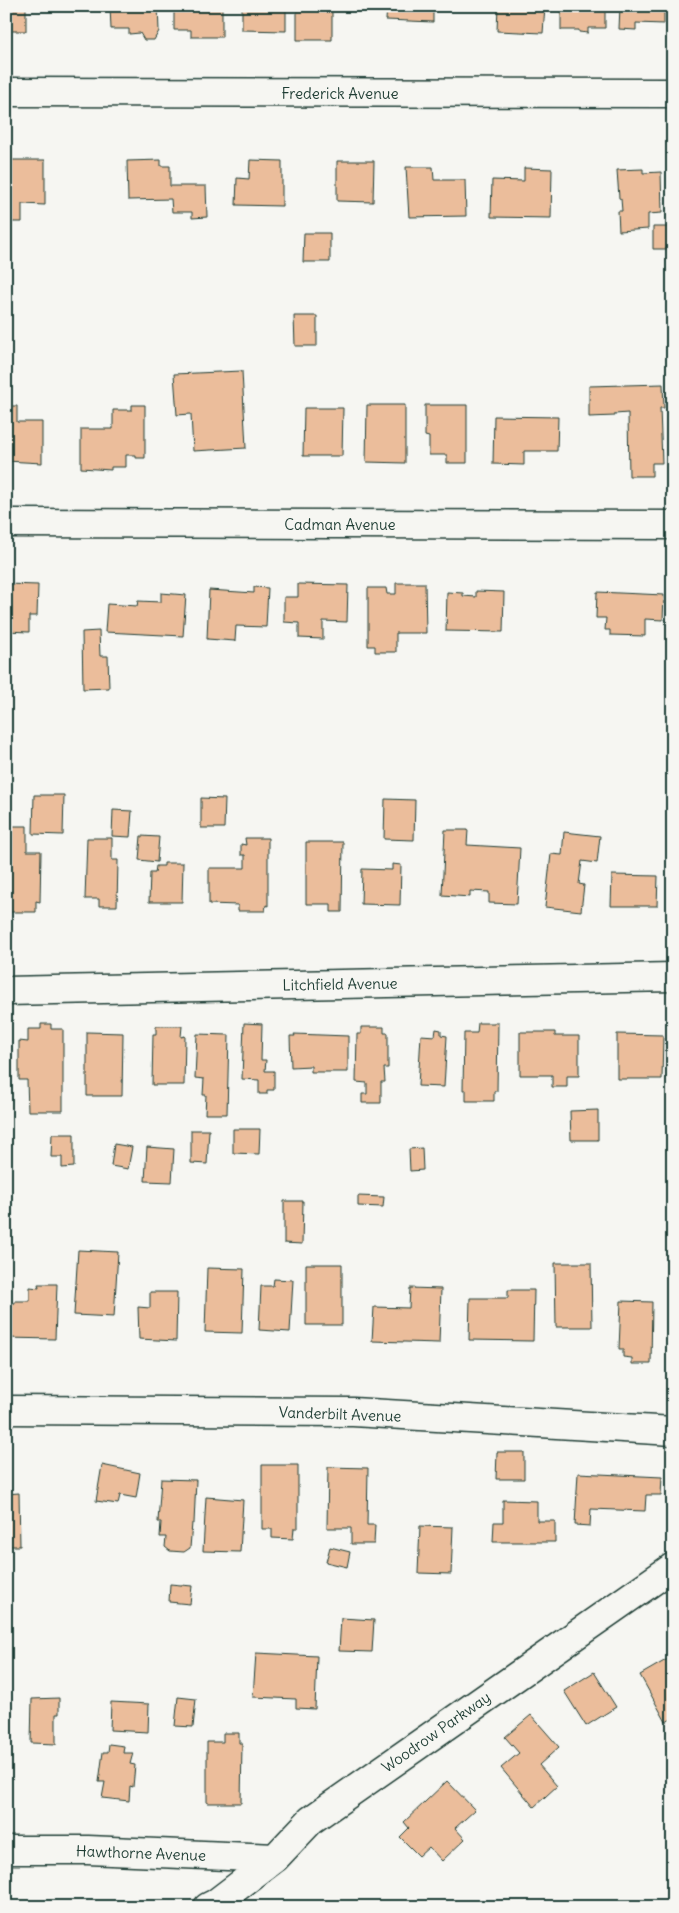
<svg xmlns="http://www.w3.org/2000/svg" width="679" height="1913" font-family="Delius,sans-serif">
<rect width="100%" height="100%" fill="#f6f6f2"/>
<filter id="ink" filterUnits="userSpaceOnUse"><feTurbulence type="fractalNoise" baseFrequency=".02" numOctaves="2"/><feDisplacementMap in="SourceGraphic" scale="10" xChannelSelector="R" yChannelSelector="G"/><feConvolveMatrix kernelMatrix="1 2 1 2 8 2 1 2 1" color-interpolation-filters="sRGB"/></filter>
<g filter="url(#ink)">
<path fill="#ebbd9b" stroke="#1f3d34" d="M6 6H26V31H6Z
M110 6H158L159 31 154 40H144L140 33 129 34V29H111Z
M174 6H222V37H191V30H174Z
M242 6H286V31L242 30Z
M297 6H332V40H297Z
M387 6H433V22L386 20Z
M498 6H545L543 33 497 31Z
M561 6H605V28H588V33L579 32V30H561Z
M620 6H664V24L636 23V30L619 29Z
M6 160H45V205L22 204V222H6Z
M161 160V166H170V186H206L207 217 192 218V212H172L171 199 128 200 127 161Z
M250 160 282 161V206L236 205 237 178 249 179Z
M337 161H374L373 202 337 201Z
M406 167H433L434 180H465L466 216 409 217Z
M524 168 552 169 551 218 491 217 492 180 524 181Z
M643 169V173L661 172 662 213 648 214V229L619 231 618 211H622L621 199 619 198 617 170Z
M653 227H670V249H653Z
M304 233H330V262H303Z
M294 316H317V346H295Z
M242 371 246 448 193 451 191 414 177 415 174 374Z
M663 384 664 408H660L662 463H652V476H629L628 413 615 414V416L589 417V386Z
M132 405H145V458H136V455H126V467H111V470L81 468V429H113V410H132Z
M367 405H405V463L366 462Z
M425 405H467V463H447V455H429V437L425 436Z
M6 406H17V422H42V463L6 461Z
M304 408H343L342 456H303Z
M494 416 558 417 557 451H524V465L493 464Z
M396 583H425L426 633H396V652H375V646H368V588H386L387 594H396Z
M6 584 38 585 37 616H29V632L6 631Z
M298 584 348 585 347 622 323 621V639L299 638V623L284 622V597H298Z
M254 587 268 588 266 627 236 626 235 641 207 639 209 590 254 593Z
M476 591 504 592 503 632 446 631 447 592 463 593V596L476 597Z
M597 592 664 595 663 620 645 619V636L610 635V630H605L606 618H596Z
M161 593 186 595 183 636 105 632 107 604 137 606 138 601 161 602Z
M99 631 100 656H108L109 688 83 689 82 632Z
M34 795H64L63 835 33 834Z
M201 798 225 799 224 828H201Z
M385 799 415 800 414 840 384 839Z
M113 810 132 811 130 837 112 836Z
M6 826H27V851H41L40 902 36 901V912H6Z
M445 830H468L467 845 520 848 517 904 489 903V892L470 891V897L442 895Z
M564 832 600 836 597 863 582 861 579 884 584 885 581 911 545 907 551 854 562 855Z
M141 836 159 837 157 862 139 860Z
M87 838H112V860H118L117 906H99V899H85Z
M245 838H268V906L266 905 265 911H238V905L209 904V868H245V855H241V844L246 845Z
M306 842H343L342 912H331V904H306Z
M164 863H183L182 902H149L150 873H155L156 866H164Z
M392 864 401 865 400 905 361 904 362 869 392 870Z
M612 875 658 876 657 906H611Z
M244 1023 262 1024 261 1060H266L265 1071H274V1090H267V1094H259V1080L242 1079Z
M478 1023H498L497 1091H494V1101H466V1090H463L464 1033H477Z
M41 1024H51V1029H63V1111H28L27 1080H19V1041L28 1042V1029H41Z
M156 1026H182L181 1037 185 1036 184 1085H152L153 1034H156Z
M361 1027H384V1033H388V1068H384L385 1082H381V1103H362V1094H367V1083L356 1082 357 1034H361Z
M436 1029 441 1030V1035L447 1036 444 1087 418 1086 421 1035 435 1036Z
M87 1032 123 1033 122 1096H87Z
M520 1032H555V1036H579V1076H567V1087H552V1075H520Z
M197 1034 229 1035 227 1114H205L206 1095H203L204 1079 195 1078Z
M294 1034 348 1036V1072H311V1066L291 1067 290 1036H295Z
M617 1034 663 1035 662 1079H617Z
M598 1110V1140H571L570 1111Z
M233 1129H260L259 1154 233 1153Z
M191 1130H209L207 1164 191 1163Z
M52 1134H74V1167L62 1168V1157H51Z
M114 1144 132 1147 128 1169 111 1166Z
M147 1147 174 1149 172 1182 145 1181Z
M422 1148 423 1170 410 1171 409 1149Z
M358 1196 384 1197 383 1207 358 1206Z
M284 1201H303L302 1244 284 1243Z
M78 1250 118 1252 114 1317 74 1315Z
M555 1263H591L592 1327H556Z
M306 1264H342V1325H306Z
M207 1268 244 1269 242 1333 205 1332Z
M274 1279 293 1280 290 1332 259 1330 261 1286H273Z
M38 1284H57L55 1339 6 1338V1303H15V1301H30V1287L39 1288Z
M410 1288 441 1289 439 1343 372 1341 374 1307 409 1308Z
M508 1290H534L533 1341 469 1340 470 1298H508Z
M150 1292H177L176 1341 139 1339 138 1307 150 1308Z
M621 1301 652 1302 651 1364H632V1358L623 1357V1349H619Z
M497 1452H524V1479H496Z
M102 1465 140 1473 136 1498 120 1495 118 1504 96 1501Z
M262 1465H298V1528H294L293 1539 272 1538V1529H262Z
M328 1467 368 1468 367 1525H375L374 1544H351V1528H327Z
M578 1473 662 1477 661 1495H646L645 1511 591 1509 590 1526 575 1525Z
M161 1479 196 1480 194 1523H192L190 1548 184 1552 170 1551 165 1547 166 1537H160L161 1522H158Z
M19 1493 20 1546H6V1494Z
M206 1497 243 1500 240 1552 203 1551Z
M503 1500 537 1501V1521H555V1542H493L494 1522H503Z
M420 1526 453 1527 451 1574 418 1573Z
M330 1547 350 1552 347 1567 326 1562Z
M170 1584 192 1586 190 1604 169 1602Z
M341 1618 374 1620 372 1652 339 1651Z
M256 1653 317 1656 315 1709 296 1708V1699L253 1697Z
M673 1656V1718L666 1722 640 1675Z
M594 1672 616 1707 586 1726 564 1691Z
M178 1697 196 1699 193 1727 175 1726Z
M59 1698V1714H56V1744L31 1743 32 1699Z
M111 1702 149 1704 148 1732 110 1730Z
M531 1715 559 1747 539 1765 557 1786 534 1807 501 1768 519 1753 505 1737Z
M223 1733H239V1743H242L241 1803H207V1742H223Z
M109 1744 124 1746 123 1753H133L130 1764 135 1765 133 1787 130 1786 129 1801 102 1798 105 1782H99L103 1752H108Z
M6 1745H9L8 1788H6Z
M447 1781 475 1810 455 1828 465 1839 442 1861 429 1847 419 1856 400 1837 409 1828 404 1822Z"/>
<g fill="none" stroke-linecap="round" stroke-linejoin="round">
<defs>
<path id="minor" d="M6 92 673 93
M6 523 673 525
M6 991 673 977
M6 1410 353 1412 673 1431
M6 1850H88L275 1858
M208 1907 216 1903 275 1858 311 1820 673 1567"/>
</defs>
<use href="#minor" stroke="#1f3d34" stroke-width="31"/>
<use href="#minor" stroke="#f6f6f2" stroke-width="28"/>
</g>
</g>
<g text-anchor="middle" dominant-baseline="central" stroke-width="5" stroke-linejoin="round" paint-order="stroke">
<g font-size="15" fill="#1f3d34" stroke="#f6f6f2">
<text x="340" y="93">Frederick Avenue</text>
<text x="340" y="524">Cadman Avenue</text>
<text transform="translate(340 984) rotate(-1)">Litchfield Avenue</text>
<text transform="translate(340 1414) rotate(2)">Vanderbilt Avenue</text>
<text transform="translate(436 1732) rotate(-35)">Woodrow Parkway</text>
<text transform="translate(141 1853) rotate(2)">Hawthorne Avenue</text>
</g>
</g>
<rect width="679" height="1913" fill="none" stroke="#f6f6f2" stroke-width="25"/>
<rect x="12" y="12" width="654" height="1888" fill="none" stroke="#1f3d34" stroke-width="2" filter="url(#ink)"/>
</svg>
